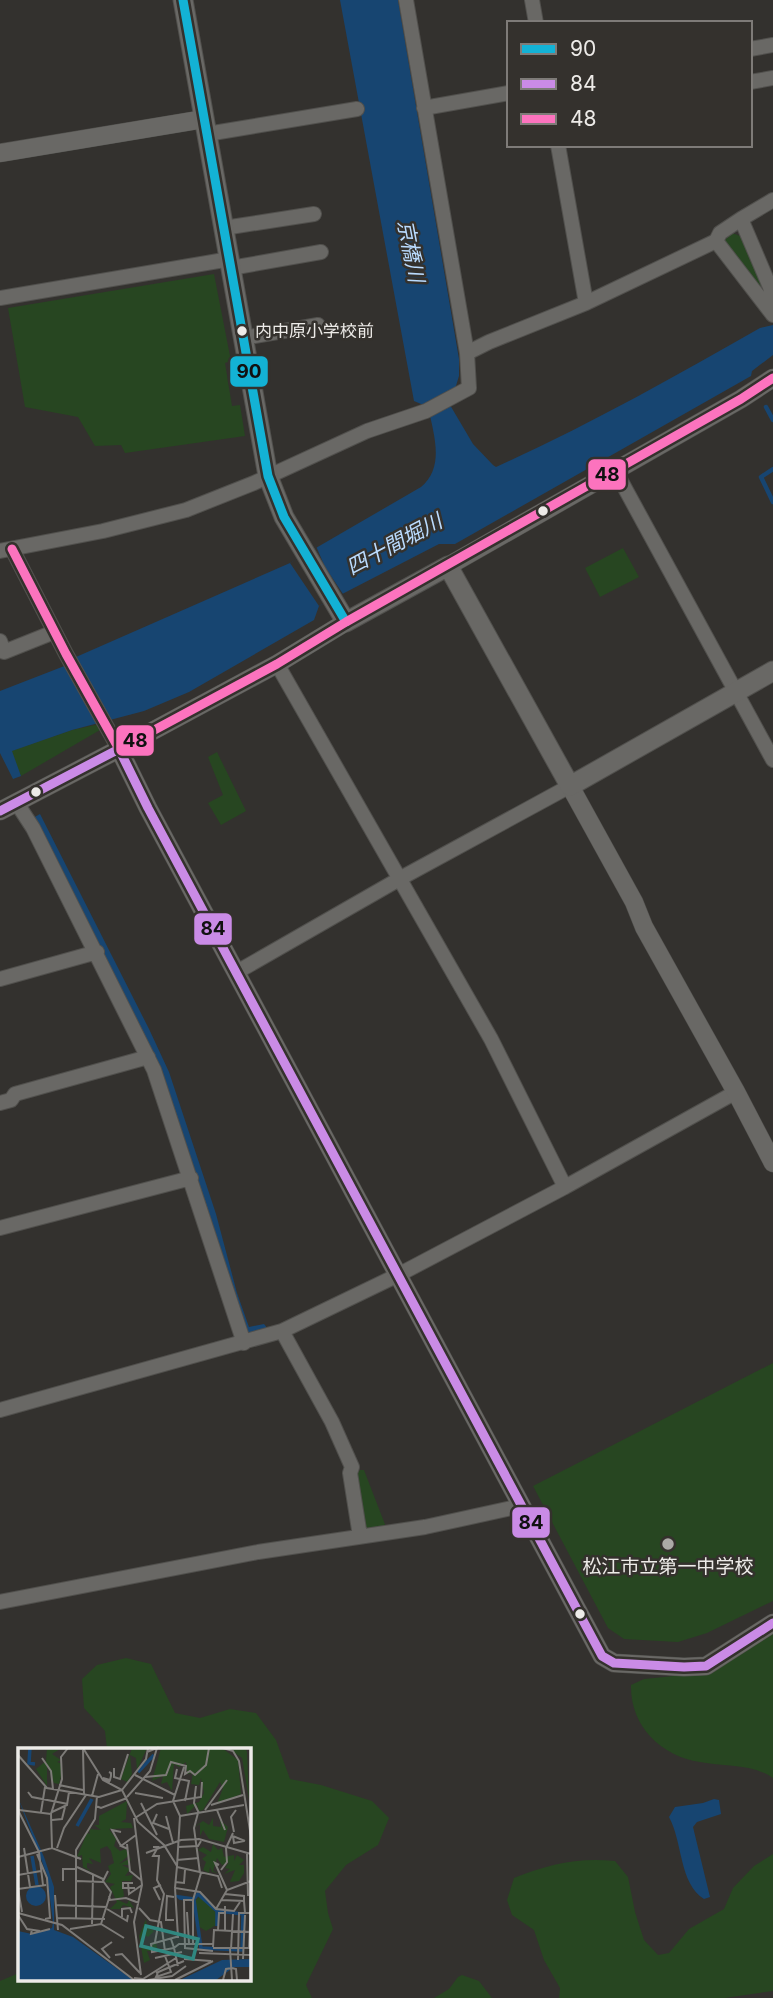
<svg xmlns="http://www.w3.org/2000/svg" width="773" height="1998" font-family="Inter,'Noto Sans JP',sans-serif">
<rect width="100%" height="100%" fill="#33312e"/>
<path fill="#274621" d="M732 233 743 237 765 291 763 296 724 241Z
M214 274 231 361 225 363 232 406 240 405 245 436 125 453 121 445 95 446 78 417 25 407 8 308Z
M623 548 639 577 600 597 585 568Z
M100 724V730L21 776 11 751 72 730Z
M217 752 246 811 221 825 208 803 223 795 208 757Z
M773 1363V1601L707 1633 678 1642 624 1639 608 1628 533 1486Z
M360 1470H364L386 1527 368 1529 362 1521 355 1477Z
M773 1632V1778C751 1763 724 1767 700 1762 661 1756 630 1726 631 1685L644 1679 704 1673Z
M126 1658 151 1664 175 1713 200 1718 230 1709 256 1713 276 1740 290 1779 321 1785 372 1801 389 1818 378 1845 346 1865 325 1891 328 1913 333 1929 306 1985 312 1998H0V1981L19 1973V1979H248V1750L107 1749 105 1731 84 1708 82 1679 97 1665Z
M773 1854V1991L725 1998H559L560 1988 544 1960 534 1930 512 1915 507 1900 514 1878C548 1864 579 1857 615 1861L628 1877 635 1912 644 1940 658 1955 669 1953 689 1929 724 1909 733 1888 754 1866Z
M462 1975 479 1981 492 1998H434L449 1989 458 1977Z"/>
<path fill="#174571" d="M340 0H398L459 359V376L450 405 473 444 493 465 496 467C587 426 674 377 760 328L773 325V355L752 371 751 376 455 544H439L319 606 314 620 189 692 144 711 72 730 12 751 21 776 13 779 0 753V691L67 665 76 657 290 563 421 487C445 467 434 435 428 407L414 401Z
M40 814 149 1029 169 1072 216 1214 237 1293 249 1327 264 1324 268 1329 251 1334 244 1331 191 1164 33 818Z
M714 1799 719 1800 721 1814 697 1822 693 1827 709 1893 710 1897 704 1899C679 1883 683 1843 669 1817L675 1807 703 1803Z"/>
<path fill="#33312e" d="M316 546 325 567 343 594 319 606 290 563Z"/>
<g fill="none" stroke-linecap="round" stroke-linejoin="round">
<path stroke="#174571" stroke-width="4.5" d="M766 407 773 420
M773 469 761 477 773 502"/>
<defs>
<path id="minor" d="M532 0 536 23
M750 49 773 45
M750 82 773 78
M424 108 509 93
M207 134 357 109
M558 145 586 303
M741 219 773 200
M224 228 314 214
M716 241 720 233 741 219 770 287 773 301
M231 268 321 252
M0 298 230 259
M243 338 318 325
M467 353 489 342 586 303 716 241 773 315
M615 470 773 760
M12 549 66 654 119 749
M0 551 103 531 186 510 254 483 367 431 426 411 469 388 467 353 406 0
M0 641 4 652 54 632
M277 664 491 1039 565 1187
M16 802 33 828 154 1070 244 1343
M237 972 401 878 570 786
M0 979 97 952
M0 1103 11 1100 15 1094 148 1057
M0 1228 191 1178
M282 1331 332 1422 352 1467 350 1473 360 1536
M0 1410 282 1331 398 1275 565 1187 736 1092
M0 1602 258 1552 425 1527 521 1506"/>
<path id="tertiary" d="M0 153 204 119
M448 566 741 399 773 378
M119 749 277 664 346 622
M570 786 634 902 644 927 736 1092 773 1163
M0 811 119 749 148 808 602 1656 614 1663 684 1667 706 1666 773 1623"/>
<path id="secondary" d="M183 0 268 476 284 517 346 622 448 566 570 786 773 671"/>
</defs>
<use href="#minor" stroke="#51504d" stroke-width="16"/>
<use href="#tertiary" stroke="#51504d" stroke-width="19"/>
<use href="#secondary" stroke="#51504d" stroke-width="21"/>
<use href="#minor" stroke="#696865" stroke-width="14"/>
<use href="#tertiary" stroke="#696865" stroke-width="18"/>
<use href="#secondary" stroke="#696865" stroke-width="19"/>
<defs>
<path id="bus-1" d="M183 0 268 476 284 517 346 622"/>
<path id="bus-2" d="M0 811 119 749 148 808 602 1656 614 1663 684 1667 706 1666 773 1623"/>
<path id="bus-3" d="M12 549 66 654 119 749 277 664 346 622 741 399 773 378"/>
</defs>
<use href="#bus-1" stroke="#34312d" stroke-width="14"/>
<use href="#bus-2" stroke="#34312d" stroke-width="14"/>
<use href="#bus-3" stroke="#34312d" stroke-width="14"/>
<use href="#bus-1" stroke="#13b2d5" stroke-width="9"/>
<use href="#bus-2" stroke="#ca8be6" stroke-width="9"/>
<use href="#bus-3" stroke="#fc73be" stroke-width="9"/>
</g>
<g fill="#edebe8" stroke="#34312d" stroke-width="2.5">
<circle cx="242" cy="331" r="6"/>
<circle cx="543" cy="511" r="6"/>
<circle cx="36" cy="792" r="6"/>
<circle cx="580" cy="1614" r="6"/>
</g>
<circle fill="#acaaa7" stroke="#34312d" stroke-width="2.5" cx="668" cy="1544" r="7"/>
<g text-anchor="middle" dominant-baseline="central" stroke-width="5" stroke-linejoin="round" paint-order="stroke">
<g font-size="17" fill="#edebe8" stroke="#34312d" text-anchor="start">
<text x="255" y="331">内中原小学校前</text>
</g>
<g font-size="19" fill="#edebe8" stroke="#34312d">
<text x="668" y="1566">松江市立第一中学校</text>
</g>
<g font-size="21" font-style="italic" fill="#badbfe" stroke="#34312d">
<text transform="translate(411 251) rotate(79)">京橋川</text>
<text transform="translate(394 544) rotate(-28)">四十間堀川</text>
</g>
</g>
<g transform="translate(18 1748)">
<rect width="233" height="233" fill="#33312e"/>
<path d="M29 0 42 1 34 6 43 12 39 14 44 16V24L41 36 36 35 29 16V38L18 21 28 13ZM114 0H129L119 22 118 10 112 7 114 26 109 34 103 31ZM143 0H204L220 12 223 46 199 56 205 40 202 34 185 62 181 63 179 56 169 66 168 58 181 54 186 45 183 30 181 37 173 36 175 25 169 26 168 14 161 19 156 16 154 43 149 34 143 36 145 28 134 33ZM210 0H227L229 4 231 51 224 10ZM109 53 108 71 103 74 113 75 115 80 91 81 98 91 96 98 102 103 108 101 110 108 101 116 113 110 111 117H104L112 121 107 128 115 127 113 133H104L106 148 100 152 109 156 111 152 116 160 105 157 102 161H92L99 154 92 139 97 136 87 134 93 126 90 118 96 115 93 103 89 98 82 101 83 115 71 110 75 116 69 115V120L74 124 65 119 64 107 59 109 69 85 72 86 71 81 83 82 76 77H81V68ZM195 70V78L203 79 202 72 210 79 206 94 191 91 185 82 182 88V76L176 79 185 73 191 77ZM195 96 200 102 204 100 206 109 216 107V113L219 107 226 112 221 117H226V125L221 133 212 134 217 122 206 126 212 121 207 120 211 114 204 117 199 110 195 123 200 125 194 124 192 119 191 125 185 122 188 114 184 111 189 107 180 102 185 99 193 104ZM182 148 199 166 198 177 188 183 180 178 177 163V153ZM128 171 129 179 136 183 130 189 125 186V196L128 200 138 195 140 204 129 203 132 212 126 215 121 188Z" fill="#274621"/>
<path d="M0 50 26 109 36 139V182L55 189 115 232H0V183L14 186 34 180 35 174 29 127ZM8 148a10 10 0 1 1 20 0a10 10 0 1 1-20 0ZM233 211V219H216L198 232H162L204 212Z" fill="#174571"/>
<path fill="none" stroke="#174571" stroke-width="3.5" d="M12 0 11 15 17 16M120 24 136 7M59 78 74 51M14 108 19 137M180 146 199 163V178L200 163 225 166 224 202 183 200 176 152 162 150 161 149 176 151Z"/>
<path fill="none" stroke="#7d7b78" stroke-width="2" d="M65 0 85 32 104 42 120 74 146 97 159 118 157 140 182 144 198 161 207 162V182M205 0 215 3 221 13 233 89M65 2 66 46M0 7 29 40 81 49 104 42M24 10 33 23 35 41M96 20V29L102 31 110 6M159 21 157 30 171 33 167 53M91 24 93 25V28L92 32 91 34 85 30 92 32M117 27 157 47M127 29 148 27 153 14 168 18 167 26 172 23 177 27 188 17 191 0M41 37 65 42M178 38 176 55 181 65M104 42 128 11 130 0M10 44 14 49 50 56M117 45 145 50M74 48 80 26M109 49 132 23 139 0 129 4M123 55 139 87M193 57 225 47M78 58 83 60 109 50M0 62 21 104 25 137M1 62 33 66M187 62 209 32M199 62 207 82M23 64 27 39M34 64 49 57 51 44M180 65 176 80 182 125M139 66 135 75 151 81M148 68 155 95M162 68 226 57M116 70 124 137 116 174 123 227M117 70 139 56 183 49 184 34M34 72 44 71 47 59M103 84 94 82 103 98M216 84 213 69 218 62M226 93 216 95 215 88 227 93M109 96 112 123 123 132M135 99H140L135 108H141L139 132 146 146 137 194M160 99 180 98 183 93M6 100 12 139M34 100 33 66 44 31 43 9 50 0M39 100 46 80 68 47M110 101 103 98 118 87M128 105 163 92 181 91 233 106M19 106 29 130 32 170 27 171M229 106 230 148M0 109 34 100 63 111M159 112 181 110M201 117 197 115 209 142M159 118 162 68 155 53 166 19M59 119 85 131M159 119 200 128 204 140M203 122 209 114 208 100 215 85M0 127 23 123M45 133V121H59M59 133 85 134M157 134 166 135 167 122M110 135H105V140H117M115 135H110L111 146 124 137M0 141 28 137M0 141 4 164M207 146 226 148V153M37 147 40 182M91 148 92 152 108 150 121 155M156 149 149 148 148 166V172H156M142 152 136 140 143 137M175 152H166L167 200 195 203M203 152 226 153 227 165M38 157 89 159M207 158V162L216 163 222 154M121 160 132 172 143 174 147 203M89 161 109 173 110 167M198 161 209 142 233 133M169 164 171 195M0 165 44 177 116 232M0 167 9 181 22 183M104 169V161L112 160 114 165M39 170 87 171M58 170V102L77 71 79 48M74 176 75 127M83 176 93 144 85 133 90 123M14 181 13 186 32 181M52 181 83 176 106 190M200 182 201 165H207M153 191 156 200 134 204 133 196 158 189H160L157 140M175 195V152L183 125M195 199 196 182 233 184M195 200H231L233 155M212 201 214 232M213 201 215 166M181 205 233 207M97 207 104 206 122 225M92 210 84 201 94 194M137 210 164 204M166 211 193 213M225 211 227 167M220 212 221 165H233M160 218 156 200 161 196H195M138 225 166 213M140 225 138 229 153 224 147 208M116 230 125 231 158 210M130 232 154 228 168 218M157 232 195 213M205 232 208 221 214 220 218 221 219 232"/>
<path fill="#308880" fill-opacity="0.15" stroke="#308880" stroke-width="3.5" d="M128 178 180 191 175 211 123 198Z"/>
<rect width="233" height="233" fill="none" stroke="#edebe8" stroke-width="3.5"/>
</g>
<g stroke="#34312d" stroke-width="2.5">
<rect x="229" y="355" width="40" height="33" rx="7" fill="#13b2d5"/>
<rect x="587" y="458" width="40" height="33" rx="7" fill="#fc73be"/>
<rect x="115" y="724" width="40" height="33" rx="7" fill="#fc73be"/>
<rect x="193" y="912" width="40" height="34" rx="7" fill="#ca8be6"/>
<rect x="511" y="1506" width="40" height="33" rx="7" fill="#ca8be6"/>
</g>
<g font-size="19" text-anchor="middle" font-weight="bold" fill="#111">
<text x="249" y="378">90</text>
<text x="607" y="481">48</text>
<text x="135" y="747">48</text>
<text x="213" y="935">84</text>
<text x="531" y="1529">84</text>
</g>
<rect x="507" y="21" width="245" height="126" fill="#34312d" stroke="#7e7b78" stroke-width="2"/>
<rect x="521" y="44" width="35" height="10" fill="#13b2d5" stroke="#7e7b78" stroke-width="2"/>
<text x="570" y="56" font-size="21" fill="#edebe8">90</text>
<rect x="521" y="79" width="35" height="10" fill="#ca8be6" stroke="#7e7b78" stroke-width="2"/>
<text x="570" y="91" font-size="21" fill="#edebe8">84</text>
<rect x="521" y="114" width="35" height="10" fill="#fc73be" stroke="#7e7b78" stroke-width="2"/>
<text x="570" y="126" font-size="21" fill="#edebe8">48</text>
</svg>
